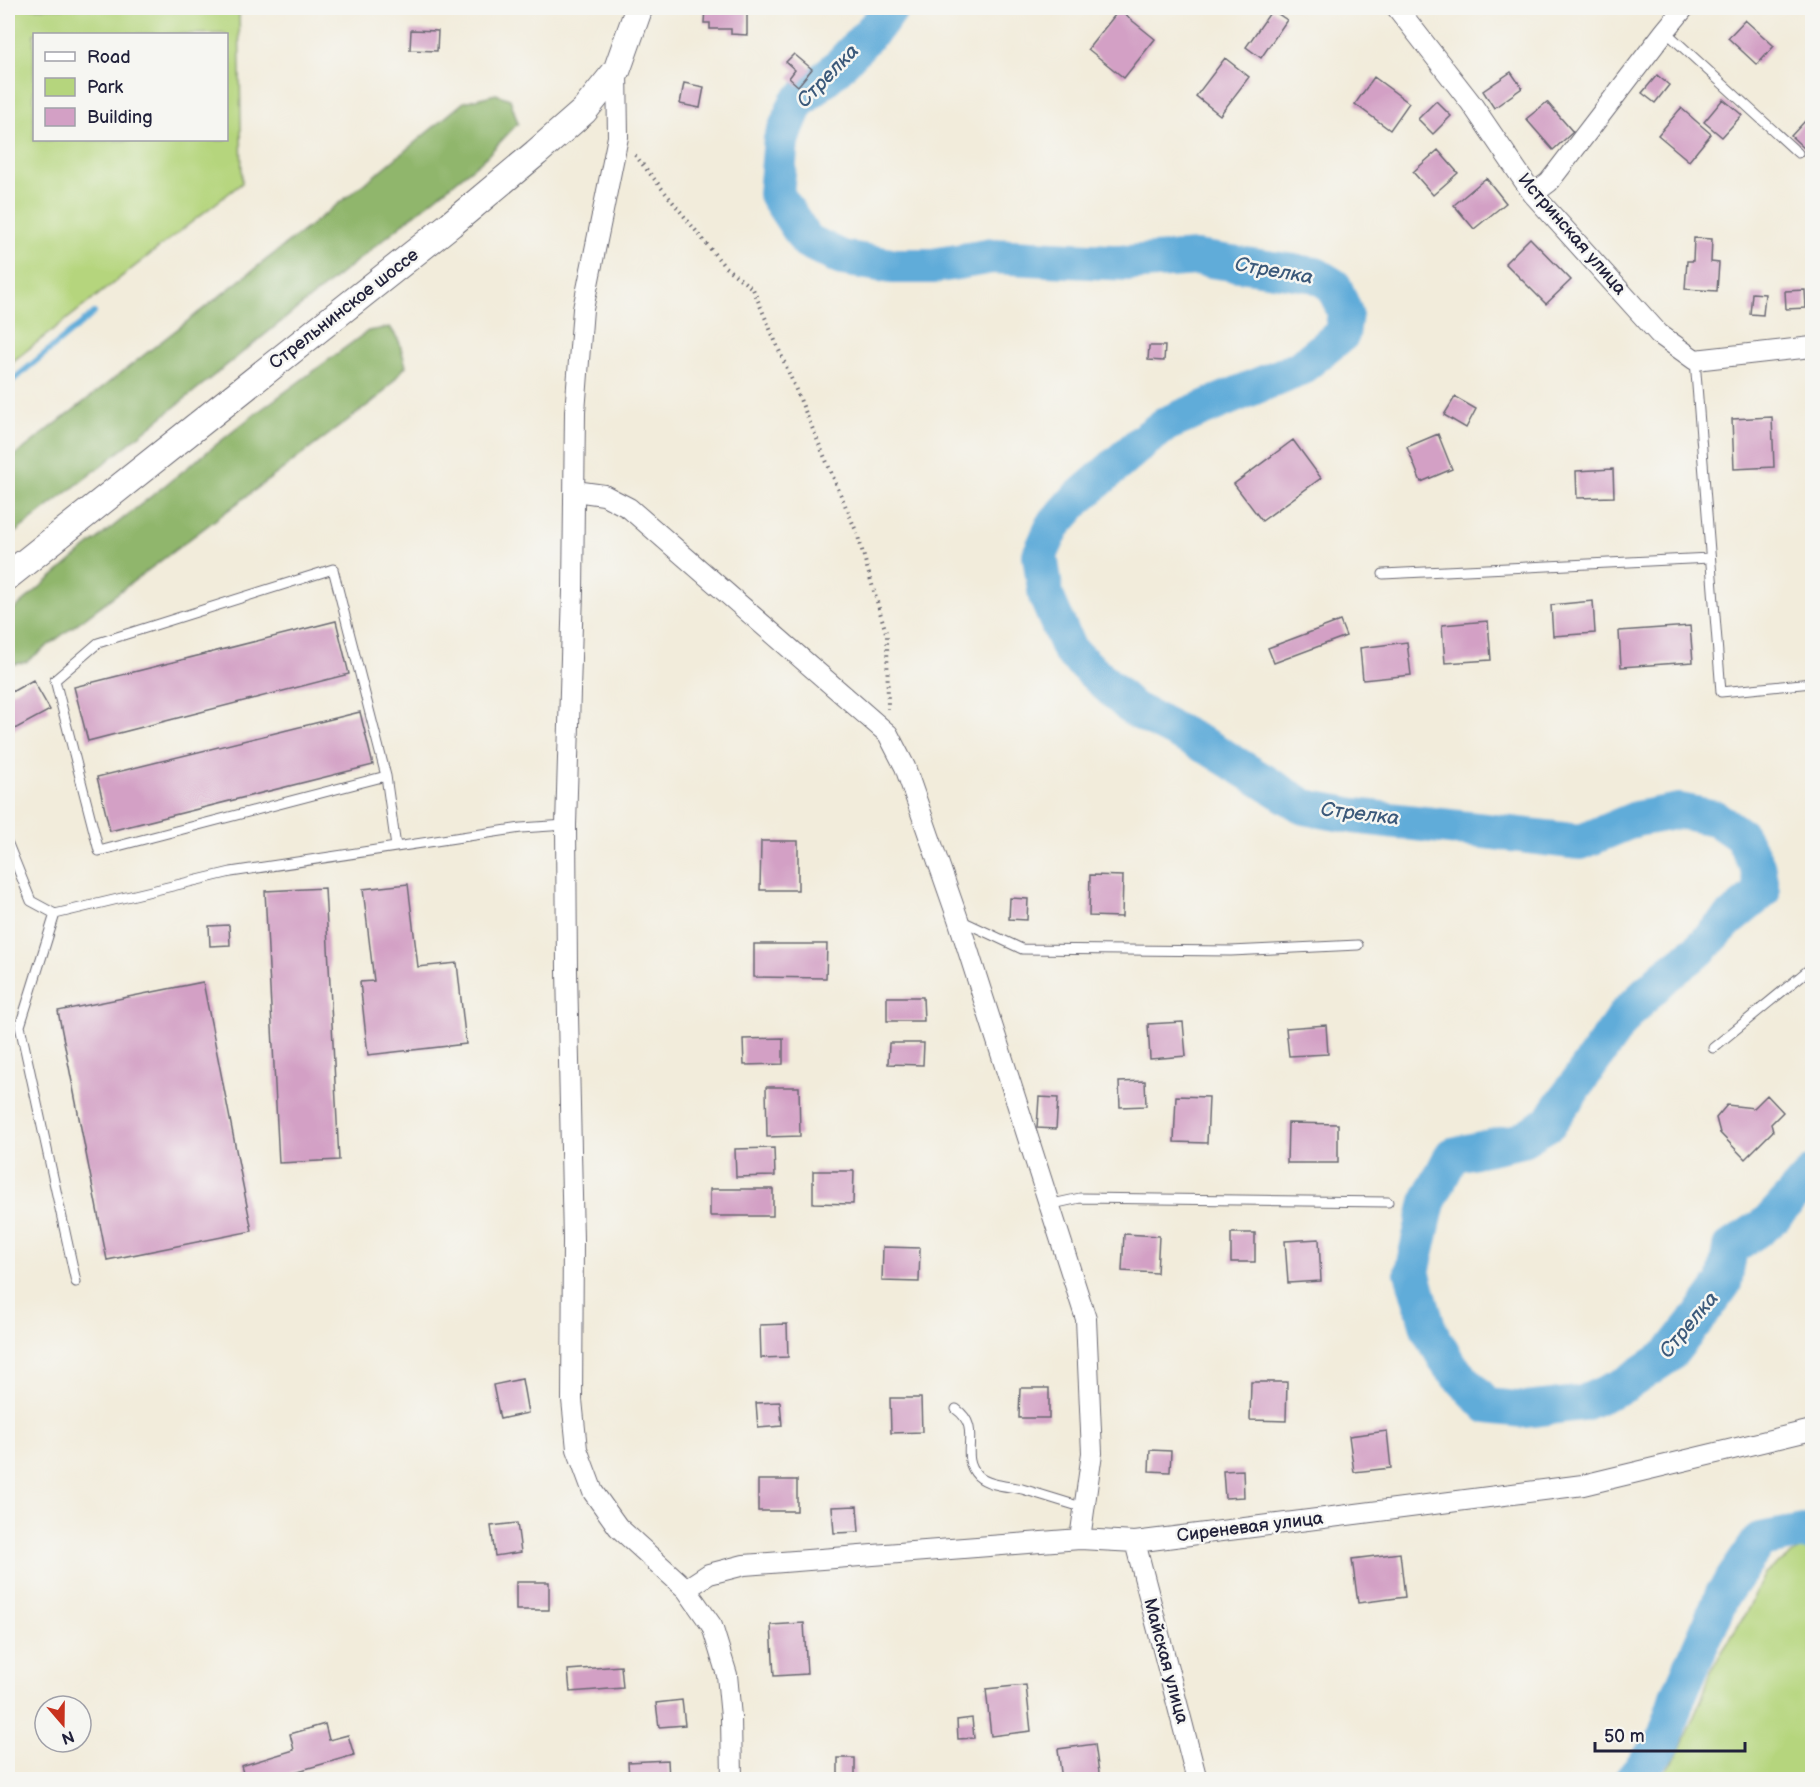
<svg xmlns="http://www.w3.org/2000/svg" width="1820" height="1787" font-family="'Balsamiq Sans',sans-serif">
<rect width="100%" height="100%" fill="#f6f6f2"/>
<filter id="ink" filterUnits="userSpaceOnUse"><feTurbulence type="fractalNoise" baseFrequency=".0167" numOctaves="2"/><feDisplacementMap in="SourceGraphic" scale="12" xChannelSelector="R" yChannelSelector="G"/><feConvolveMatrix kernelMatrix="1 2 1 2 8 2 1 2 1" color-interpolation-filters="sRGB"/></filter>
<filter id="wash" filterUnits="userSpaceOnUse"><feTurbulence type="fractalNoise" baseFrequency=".008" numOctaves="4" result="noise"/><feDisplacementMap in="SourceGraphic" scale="24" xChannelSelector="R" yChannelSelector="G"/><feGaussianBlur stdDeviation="1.35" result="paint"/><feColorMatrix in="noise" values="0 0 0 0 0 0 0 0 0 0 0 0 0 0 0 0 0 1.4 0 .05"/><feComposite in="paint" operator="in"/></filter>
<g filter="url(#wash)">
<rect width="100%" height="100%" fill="#f2ecdb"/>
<path fill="#b5d57d" stroke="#6c7c5c" stroke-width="1.5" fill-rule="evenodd" d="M8 8H239L242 183 8 365ZM34 34H226V140H34Z
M1802 1548 1812 1553V1779H1659L1678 1753 1702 1698 1712 1668 1745 1615 1765 1573Z"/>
<path fill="#90b66c" stroke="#596c54" stroke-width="1.5" d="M496 94 510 99 518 123 485 158 101 466 8 538V461L384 168 464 102Z
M390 327 399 341 406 366 380 396 26 662 8 665V615L11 612 86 548 251 417 368 331Z"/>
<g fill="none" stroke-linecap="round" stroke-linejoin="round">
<path stroke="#60acd9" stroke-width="6" d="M8 384 94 313"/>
<path stroke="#60acd9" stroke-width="36" d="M891 8 884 18 839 66 796 104 781 140 776 194 807 241 842 258 892 266H933L992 256 1129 263 1196 258 1316 275 1334 286 1345 313 1342 334 1300 368 1166 424 1141 443 1076 500 1053 526 1040 555 1046 596 1069 650 1133 709 1213 750 1305 807 1354 816 1581 842 1636 819 1679 811 1715 818 1741 836 1757 865 1762 892 1727 921 1699 950 1665 976 1626 1014 1549 1123 1519 1141 1452 1155 1428 1202 1412 1272 1429 1330 1449 1365 1488 1406 1525 1410 1583 1403 1626 1384 1669 1355 1706 1308 1724 1283 1730 1248 1769 1222 1812 1174
M1631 1780 1663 1743 1678 1697 1723 1594 1760 1540 1804 1532 1812 1534"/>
</g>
<g id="blocks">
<path fill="#d3a0c5" d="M705 8H747V35L731 34V29H710V23H704Z
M1119 10 1155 39 1124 78 1088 49Z
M1272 10 1287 20 1261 58 1246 47Z
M1745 20 1774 46 1757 65 1728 38Z
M411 30 438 31 437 51 410 50Z
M794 54 812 69 798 86 789 78 795 70 786 62Z
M1225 58 1249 77 1220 115 1196 96Z
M1511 72 1522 88 1494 108 1483 91Z
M1657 75 1669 85 1655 103 1642 93Z
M1374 77 1409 103 1390 130 1355 104Z
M684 83 704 87 700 108 680 104Z
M1723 99 1742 115 1722 137 1704 122Z
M1436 101 1451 116 1433 134 1418 119Z
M1547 102 1573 132 1553 150 1526 119Z
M1681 108 1711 134 1689 161 1658 135Z
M1805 121 1812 128V141L1805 149 1791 136Z
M1438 150 1458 173 1433 195 1413 172Z
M1486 178 1506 203 1474 229 1454 205Z
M1530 238 1571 280 1546 304 1505 263Z
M1694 238 1712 239 1711 262 1719 263 1717 291 1685 289 1687 261H1693Z
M1805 290 1806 308 1786 309 1785 291Z
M1752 293 1765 294 1763 315 1750 314Z
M1149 346H1165L1164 361 1148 360Z
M1455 397 1476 409 1466 428 1444 415Z
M1772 417 1774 467 1734 469 1732 419Z
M1438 434 1452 469 1421 482 1407 447Z
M1293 440 1321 478 1262 521 1234 484Z
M1613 469 1614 497 1577 498 1576 471Z
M1593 601 1595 633 1553 636 1551 605Z
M336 621 349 674 88 741 74 687Z
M1340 621 1346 636 1274 663 1268 648Z
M1488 621 1491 660 1445 663 1442 625Z
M1690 626 1693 662 1621 667 1619 631Z
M1407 642 1411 675 1363 680 1360 648Z
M33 680 50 710 11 731 8 725V694Z
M360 712 373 765 110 831 97 777Z
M761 841H798V890H760Z
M1090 875 1123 876 1122 917 1089 916Z
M408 884 418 967 457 963 466 1044 368 1055 360 982 374 981 363 889Z
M325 888 339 1160 279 1163 265 891Z
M1010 898 1028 899 1027 920 1009 919Z
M229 925 230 945 210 946 209 926Z
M754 944H827L826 978 754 977Z
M203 982 252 1231 107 1260 58 1011Z
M887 997H923L924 1021H887Z
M1183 1022 1186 1056 1150 1059 1148 1024Z
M1326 1025 1328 1054 1289 1056 1286 1028Z
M783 1038V1064L744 1065 743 1039Z
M889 1043H924L923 1065 888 1064Z
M1145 1081 1146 1106 1120 1107 1119 1082Z
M766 1087H799L800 1136 767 1137Z
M1767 1095 1783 1112 1771 1124 1773 1131 1745 1159 1720 1133 1716 1118 1727 1105 1754 1108Z
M1176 1096 1209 1097 1207 1143 1174 1142Z
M1039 1097 1058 1098 1056 1129 1037 1128Z
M1288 1123 1338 1124V1163H1287Z
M774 1148 775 1176 736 1177 735 1149Z
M813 1171H854L853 1204 813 1203Z
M710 1189H773V1216H710Z
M1231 1233H1255V1262H1231Z
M1124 1234 1159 1236 1157 1273 1122 1271Z
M1319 1239 1321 1281 1288 1283 1285 1241Z
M883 1247 920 1248 919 1282 882 1281Z
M787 1324 788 1357 761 1358 760 1325Z
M522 1379 528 1413 500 1419 493 1385Z
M1251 1382H1287L1286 1421 1250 1420Z
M1020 1388H1049V1418H1019Z
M890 1398H921L922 1432 891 1433Z
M780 1402 782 1426 758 1428 756 1403Z
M1387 1431 1391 1468 1354 1472 1349 1436Z
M1150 1450 1171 1451 1170 1472 1149 1471Z
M1243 1470 1244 1497 1225 1498 1223 1471Z
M758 1480H797V1511H758Z
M857 1506 859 1532 834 1533 832 1507Z
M517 1523 521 1552 495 1556 491 1526Z
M1400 1553 1405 1597 1358 1603 1352 1559Z
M516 1582H549V1610H516Z
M804 1623 807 1674 774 1676 771 1625Z
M621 1666 623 1688 570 1692 568 1670Z
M1026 1685 1031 1731 991 1736 986 1689Z
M682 1700 685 1725 659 1727 656 1703Z
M972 1718 974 1738 958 1739 957 1720Z
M325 1724 329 1740 348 1735 354 1755 267 1780H245L241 1766 294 1750 290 1734Z
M1095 1744 1100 1780H1062L1058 1749Z
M838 1758H855V1776H838Z
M668 1760 669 1780H629L628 1762Z"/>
</g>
</g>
<g filter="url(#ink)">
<use href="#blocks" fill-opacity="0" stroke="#6b6973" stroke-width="1.5"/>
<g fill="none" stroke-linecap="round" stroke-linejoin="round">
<defs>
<path id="service" d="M1665 31 1798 153
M1695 360 1721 692 1812 683
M1383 574 1710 558
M386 776 99 851 55 680 98 643 333 569 386 776 396 847
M8 844 31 901 55 914 231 872 521 828 566 825
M55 914 20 1026 76 1282
M960 920 1022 949 1231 951 1358 945
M1713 1048 1812 967
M1048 1205 1080 1198 1388 1202
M956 1409C984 1429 957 1454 978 1476 989 1486 1009 1486 1022 1489 1043 1495 1064 1502 1085 1508"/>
<path id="minor" d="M1397 8 1471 103 1533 194 1659 334 1695 360 1812 347
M617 70 618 137 583 309 575 412 573 591 566 825 567 971 573 1240 572 1400 577 1449 593 1492 618 1527 686 1589 712 1626 727 1675 731 1717 732 1780
M1533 194 1549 182 1665 31 1684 8
M575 491 604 495 629 508 888 734 905 767 958 919 1086 1319 1092 1453 1080 1539
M1135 1542 1197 1780
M686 1589 709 1574 744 1565 1080 1539 1135 1542 1583 1485 1812 1430"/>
<path id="secondary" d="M8 576 451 224 536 153 584 111 617 70 639 8"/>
</defs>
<use href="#service" stroke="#6b6973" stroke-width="11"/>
<use href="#minor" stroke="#6b6973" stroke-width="22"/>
<use href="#secondary" stroke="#6b6973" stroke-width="29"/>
<path stroke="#6b6973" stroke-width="4" stroke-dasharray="1.5 4.5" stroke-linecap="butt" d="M635 155 725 267 753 289 857 533 887 636 888 709"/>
<use href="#service" stroke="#fff" stroke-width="9"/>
<use href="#minor" stroke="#fff" stroke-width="20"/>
<use href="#secondary" stroke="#fff" stroke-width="27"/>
</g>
</g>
<g text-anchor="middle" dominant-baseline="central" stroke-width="5" stroke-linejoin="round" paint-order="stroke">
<g font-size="18" fill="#22223b" stroke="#f6f6f2">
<text transform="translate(1572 234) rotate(49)">Истринская улица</text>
<text transform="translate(344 309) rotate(-38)">Стрельнинское шоссе</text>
<text transform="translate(1250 1527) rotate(-7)">Сиреневая улица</text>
<text transform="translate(1166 1661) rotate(75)">Майская улица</text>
</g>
<g font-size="20" font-style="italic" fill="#3b597a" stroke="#f6f6f2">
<text transform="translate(828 76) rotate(-46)">Стрелка</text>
<text transform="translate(1274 271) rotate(10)">Стрелка</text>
<text transform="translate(1360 814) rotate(7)">Стрелка</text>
<text transform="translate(1689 1325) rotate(-50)">Стрелка</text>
</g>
</g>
<rect width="1820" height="1787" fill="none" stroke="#f6f6f2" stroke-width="30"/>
<rect x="33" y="33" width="195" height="108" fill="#f6f6f2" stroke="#a1a1a9" stroke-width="1.5"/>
<rect x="45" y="52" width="30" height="9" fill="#ffffff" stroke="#a1a1a9" stroke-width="1.5"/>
<text x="87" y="63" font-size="18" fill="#22223b">Road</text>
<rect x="45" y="78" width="30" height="18" fill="#b5d57d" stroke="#a1a1a9" stroke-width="1.5"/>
<text x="87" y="93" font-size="18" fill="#22223b">Park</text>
<rect x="45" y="108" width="30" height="18" fill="#d3a0c5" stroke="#a1a1a9" stroke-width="1.5"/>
<text x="87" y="123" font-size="18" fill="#22223b">Building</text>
<g transform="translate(63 1724) rotate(160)"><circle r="28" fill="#f6f6f2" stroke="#a1a1a9" stroke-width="1.5"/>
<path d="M0-4.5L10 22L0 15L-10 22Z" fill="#c8321e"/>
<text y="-9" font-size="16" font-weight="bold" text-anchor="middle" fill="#22223b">N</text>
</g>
<path d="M1595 1742v9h150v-9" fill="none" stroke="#22223b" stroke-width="3"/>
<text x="1604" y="1742" font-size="18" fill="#22223b" stroke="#f6f6f2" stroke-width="4.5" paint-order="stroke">50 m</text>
</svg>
